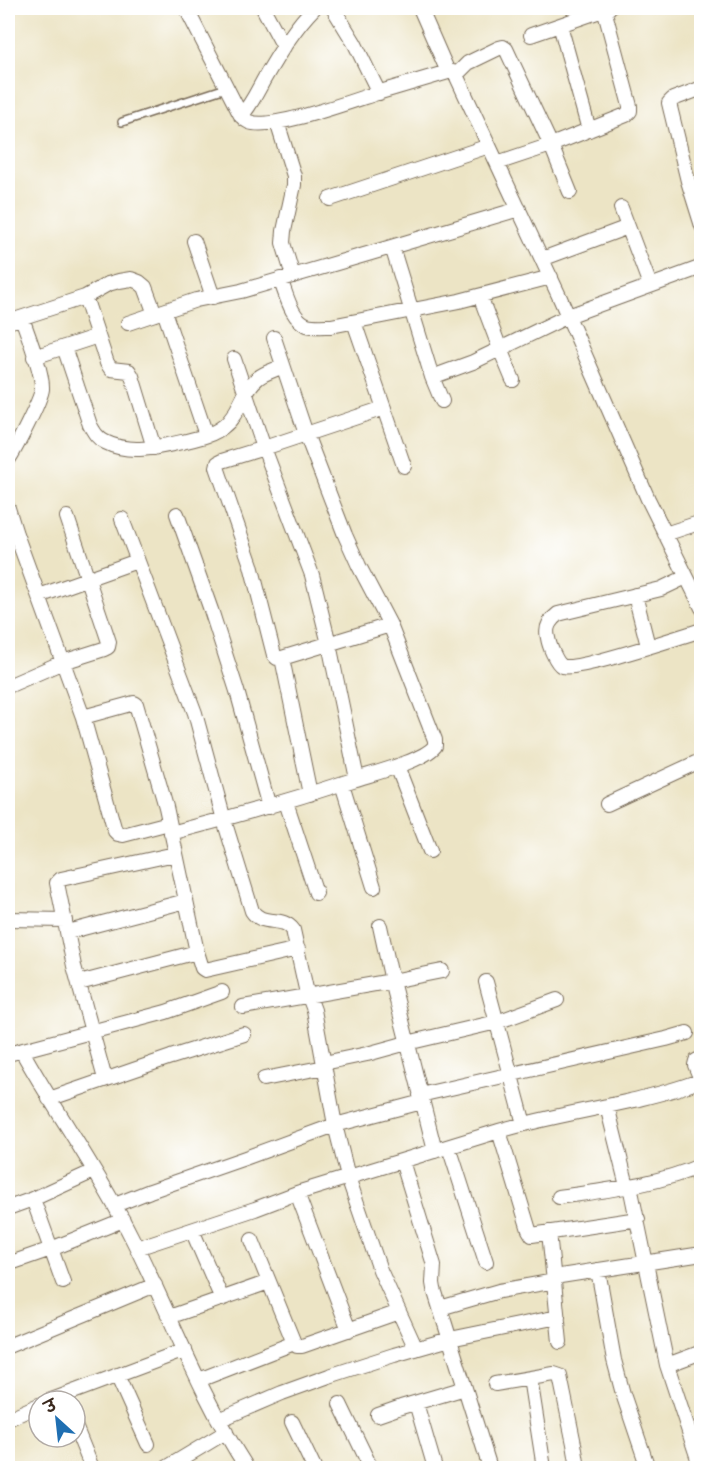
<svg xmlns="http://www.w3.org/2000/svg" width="709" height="1476" font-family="Sriracha,'Playpen Sans Deva',sans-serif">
<rect width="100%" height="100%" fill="#fff"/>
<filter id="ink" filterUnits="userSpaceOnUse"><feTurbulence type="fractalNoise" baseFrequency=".0167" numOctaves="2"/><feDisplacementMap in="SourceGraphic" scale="12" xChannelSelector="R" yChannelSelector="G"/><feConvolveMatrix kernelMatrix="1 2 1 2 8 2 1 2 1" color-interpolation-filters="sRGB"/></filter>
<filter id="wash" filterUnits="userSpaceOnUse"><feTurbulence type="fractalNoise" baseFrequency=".008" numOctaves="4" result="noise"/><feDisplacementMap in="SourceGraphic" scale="24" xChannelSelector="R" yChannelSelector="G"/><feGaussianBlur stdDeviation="1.35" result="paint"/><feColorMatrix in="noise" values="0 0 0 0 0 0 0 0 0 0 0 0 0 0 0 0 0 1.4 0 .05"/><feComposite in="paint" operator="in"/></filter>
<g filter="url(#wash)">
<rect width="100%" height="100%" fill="#ece4c5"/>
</g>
<g filter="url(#ink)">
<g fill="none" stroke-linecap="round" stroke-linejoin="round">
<defs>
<path id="lane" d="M122 122 226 88"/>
<path id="street" d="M186 8 237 108C240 114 242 119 249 122 271 131 352 101 377 93 401 86 424 79 448 72H453L456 75 560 298 648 499 702 608
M263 8 284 47
M333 8 355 44 379 93
M420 8 448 72
M560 25 589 130
M531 35 609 8
M456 75 468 63 499 48 503 47 506 49 551 145 570 192
M702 88 673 99 669 103 688 181 702 226
M241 116C251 105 256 94 263 81 277 56 294 28 314 8
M277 122 294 176V185L284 231 283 243 293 276
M497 163 551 145 626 115 630 111V106L604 9
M330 199 489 146
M621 208 650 285
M194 241 213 297
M392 247 432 377 442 401
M542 259 628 227
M280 279C286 293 291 319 307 325 314 327 324 326 331 326L459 301 551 277
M480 296 500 349 513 380
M85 297 107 363 111 369 129 371 132 376 154 448
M164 311 206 435
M8 322 85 297 108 284 119 281 131 279 139 282 145 287 155 314
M354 322 404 466
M128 323 196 300 241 291 371 253 519 209
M64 347 90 425C94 432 97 438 105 442 130 455 160 447 186 441 199 438 213 435 224 426 240 414 242 390 258 378 265 372 275 370 283 366
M34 357 98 336
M234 359 264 448 312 575 329 644 357 779
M432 377 473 362 568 316 702 267
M384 408 264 448 222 461 218 463 217 467 251 565 274 655 277 658H282L390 625
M8 460C15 450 41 400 42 389 43 373 28 335 22 318
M8 508 16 534 83 717 115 831 118 834 123 835 169 823
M177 514 211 610 237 691 269 807
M122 519 195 713 224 820 252 911C262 927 283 915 293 930L306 989 314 1010 335 1125 348 1177 380 1270 416 1349
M665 534 702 522
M686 577 661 589 558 614C550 620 545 627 548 638 549 645 556 663 562 666 575 672 682 636 702 630
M635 595 648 646
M39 596 137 561
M282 658 310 794
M8 686 63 662 104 649 108 647 109 642 107 636 67 517
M83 717 134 703 136 704 166 807 197 952 202 968 205 970 298 949
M397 766 430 851
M342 784 374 887
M286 802 316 893
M607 804 702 760
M171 833C233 817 295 799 356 779 375 773 423 761 435 746V740L390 625 359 566 345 535 306 434 274 338
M8 919 65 920
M380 926 392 981 435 1151
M68 932 186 901
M486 982 524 1124
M79 983 197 952
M243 1007 392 981 442 971
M22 1051C57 1114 99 1172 131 1236 170 1313 200 1396 247 1468
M8 1054 166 1012 222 992
M702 1058 696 1061 695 1065 702 1082
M324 1063 367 1054 407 1043 497 1022 557 1000
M105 1079 74 966 57 883 61 879 175 854
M264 1079 325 1067
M420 1095 666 1039 687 1033
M49 1099 171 1057 244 1034
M607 1106 627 1186
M499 1131 529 1230 532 1235 638 1219
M449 1147 486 1262
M402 1161 434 1265 433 1283 434 1289 490 1468
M696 1168 702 1195
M630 1186 667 1365 701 1468
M297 1193 349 1330
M559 1197C607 1190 657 1185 702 1165
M33 1199 63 1282
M115 1205 150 1191 245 1158 335 1125 422 1102
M8 1208 33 1199 94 1171
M192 1230 222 1299
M549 1232 560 1342
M252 1240 294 1343 297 1346H302L399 1312
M137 1248 255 1209 297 1193 499 1131C542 1118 586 1111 630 1101 654 1095 678 1090 701 1080
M8 1264 51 1249 123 1220
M598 1270 614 1360 623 1394 648 1468
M554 1277 702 1254
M440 1308 499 1291 555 1281
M169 1317 269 1282
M8 1346 155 1285
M667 1365 702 1352
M117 1375 148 1444
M530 1378 544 1468
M199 1380 294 1343
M495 1384 554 1374 560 1376 574 1444 578 1468
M49 1401 185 1350
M416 1403 435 1468
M340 1404 371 1468
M378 1415 401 1407 465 1388
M8 1419 39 1405
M219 1420 282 1393 329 1376 394 1355 450 1339 558 1317
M292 1422 314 1468
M75 1426 92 1468
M166 1468 226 1432"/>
</defs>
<use href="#lane" stroke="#796b58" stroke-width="10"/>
<use href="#street" stroke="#796b58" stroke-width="16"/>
<use href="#lane" stroke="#fff" stroke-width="7"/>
<use href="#street" stroke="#fff" stroke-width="14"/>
</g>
</g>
<rect width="709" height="1476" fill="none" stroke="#fff" stroke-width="30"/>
<g transform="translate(57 1419) rotate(333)"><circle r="28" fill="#ffffff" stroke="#b1aaa5" stroke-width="1.5"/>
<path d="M0-4.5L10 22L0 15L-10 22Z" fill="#1f6fb2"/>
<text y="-9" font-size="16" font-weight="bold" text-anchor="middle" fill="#3b2a1e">उ</text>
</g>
</svg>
